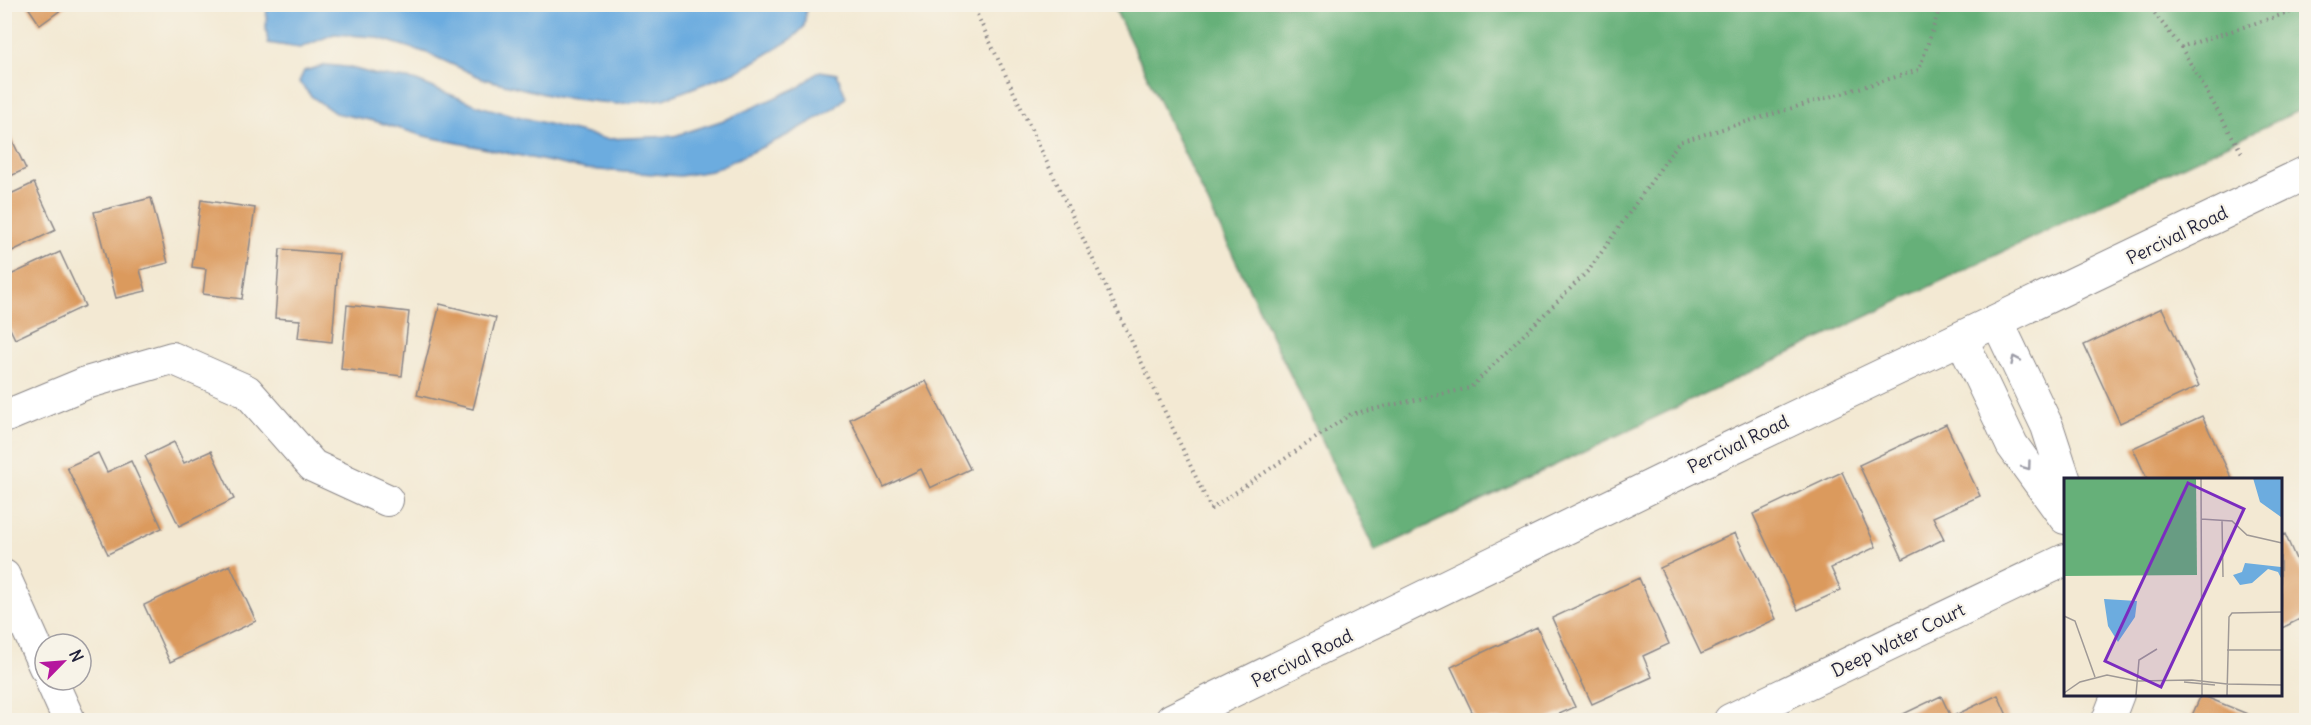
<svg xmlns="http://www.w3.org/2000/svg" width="2311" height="725" font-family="Delius,sans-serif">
<rect width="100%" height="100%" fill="#f7f3e8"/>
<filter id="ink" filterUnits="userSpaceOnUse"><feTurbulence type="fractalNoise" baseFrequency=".0167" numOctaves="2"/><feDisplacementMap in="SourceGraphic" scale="12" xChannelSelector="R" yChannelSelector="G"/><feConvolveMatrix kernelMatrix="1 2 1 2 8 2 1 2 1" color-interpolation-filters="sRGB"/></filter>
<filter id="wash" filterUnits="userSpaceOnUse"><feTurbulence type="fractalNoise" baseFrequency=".008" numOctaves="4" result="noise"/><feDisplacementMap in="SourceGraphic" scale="24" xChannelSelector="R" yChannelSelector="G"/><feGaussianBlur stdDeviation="1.35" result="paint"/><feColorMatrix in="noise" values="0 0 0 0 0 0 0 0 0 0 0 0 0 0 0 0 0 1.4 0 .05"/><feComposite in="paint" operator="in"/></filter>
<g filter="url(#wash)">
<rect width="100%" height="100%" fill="#f3e9d3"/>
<path fill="#66b079" stroke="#44695a" stroke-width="1.5" d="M1113 5H2306V107L1375 551Z"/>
<path fill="#6cacdf" stroke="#47678d" stroke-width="1.5" d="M267 4H807V5L804 27 792 39 740 70 664 99 617 104 556 97 484 79 427 53 375 37 334 34 300 48 268 43 266 28Z
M326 65 347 67 377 75 414 80 482 107 606 139 674 136 727 119 799 87 820 71 837 74 846 97 834 109 784 137 711 171 680 176 585 169 424 136 374 121 335 113 311 96 299 82 304 71Z"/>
<g id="blocks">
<path fill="#db9a5d" d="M26 4H69L40 25Z
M4 123 26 169 4 179Z
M34 183 56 230 4 255V197Z
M151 198 168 263 140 270 146 291 116 298 94 212Z
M201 200 255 208 242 299 203 294 206 269 192 267Z
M280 249 339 254 332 342 298 338 300 320 275 318Z
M60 252 85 306 15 339 4 316V278Z
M440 304 496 318 473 409 417 395Z
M347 305 409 312 402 376 341 369Z
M2162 308 2199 386 2120 423 2084 345Z
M926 381 970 469 930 488 921 469 884 487 850 419Z
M2202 416 2232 479H2147L2133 448Z
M1946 424 1980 496 1933 517 1944 539 1903 559 1859 465Z
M174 442 184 463 211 451 234 499 179 526 145 456Z
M98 453 107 472 131 461 162 528 108 554 67 467Z
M1842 472 1876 547 1831 568 1841 590 1798 610 1753 514Z
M1735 533 1776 619 1701 654 1660 568Z
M2285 534 2306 582V616L2280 629V537Z
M230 565 256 621 170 662 144 605Z
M1639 578 1669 644 1643 656 1652 677 1592 704 1552 618Z
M1537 627 1575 707 1546 720H1476L1451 667Z
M1998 695 2009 720H1904L1901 715 1941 696 1951 717Z
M2201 695 2262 720H2190Z"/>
</g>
</g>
<g filter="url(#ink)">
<use href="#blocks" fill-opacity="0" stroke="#8a8687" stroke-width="1.5"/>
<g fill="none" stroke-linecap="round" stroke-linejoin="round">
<defs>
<path id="minor" d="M1997 321 2047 426 2065 481
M1961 338 2012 445 2065 518
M4 417 86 383 172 358 247 391 313 466 387 500
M4 576 45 667
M51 680 69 720
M1730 720 2065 560
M2108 720 2118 694"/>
<path id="tertiary" d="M1172 720 1699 463 2306 173"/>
</defs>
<use href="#minor" stroke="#8a8687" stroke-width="34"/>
<use href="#tertiary" stroke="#8a8687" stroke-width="35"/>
<path stroke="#8a8687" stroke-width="4" stroke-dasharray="1.5 4.5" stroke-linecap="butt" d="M972 4 1211 509 1351 414 1470 388 1589 270 1679 142 1919 70 1941 4
M2147 4 2181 47 2306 7
M2181 47 2243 155"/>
<use href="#minor" stroke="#fff" stroke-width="32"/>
<use href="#tertiary" stroke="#fff" stroke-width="33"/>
</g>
<defs><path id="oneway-chevron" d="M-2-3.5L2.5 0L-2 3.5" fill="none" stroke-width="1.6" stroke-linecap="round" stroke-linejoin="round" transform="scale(1.5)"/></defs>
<g stroke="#9c9ca7">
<use href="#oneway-chevron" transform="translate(2015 360) rotate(-115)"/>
<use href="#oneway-chevron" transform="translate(2027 466) rotate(54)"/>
</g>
</g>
<g text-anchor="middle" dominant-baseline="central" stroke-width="4.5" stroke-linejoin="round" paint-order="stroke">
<g font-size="18" fill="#22223b" stroke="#f7f3e8">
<text transform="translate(2177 235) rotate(-26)">Percival Road</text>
<text transform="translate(1738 444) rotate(-26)">Percival Road</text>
<text transform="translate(1898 640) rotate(-26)">Deep Water Court</text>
<text transform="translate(1302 658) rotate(-26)">Percival Road</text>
</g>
</g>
<g transform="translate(2064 478)">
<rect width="218" height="218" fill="#f3e9d3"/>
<path d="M0 0H132L133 97 0 98Z" fill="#66b079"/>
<path d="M189 0H217V39L196 24ZM181 85 217 89V100L214 94 204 91 188 105 176 107 169 97 178 94ZM40 121 73 123 71 139 54 164 44 148Z" fill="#6cacdf"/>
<path fill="none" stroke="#9f9996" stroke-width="1.5" d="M137 0 138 217M137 41 168 43 183 57 218 65M158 42 159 99M0 138 11 143 31 199M163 172H218M120 204 151 207M161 206 218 207M0 215 16 204 43 197 73 203 128 202 163 206M72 217 75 182 93 171M163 217 165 139 168 135 218 134"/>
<path fill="#7b2cbf" fill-opacity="0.15" stroke="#7b2cbf" stroke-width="3" d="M124 5 180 31 97 209 41 183Z"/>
<rect width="218" height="218" fill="none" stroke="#22223b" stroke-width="3"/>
</g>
<rect width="2311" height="725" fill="none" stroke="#f7f3e8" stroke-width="24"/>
<g transform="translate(63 662) rotate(65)"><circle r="28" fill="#f7f3e8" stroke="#a29fa3" stroke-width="1.5"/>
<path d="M0-4.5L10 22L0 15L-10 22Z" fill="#b5179e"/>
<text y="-9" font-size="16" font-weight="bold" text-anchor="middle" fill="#22223b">N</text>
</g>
</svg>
